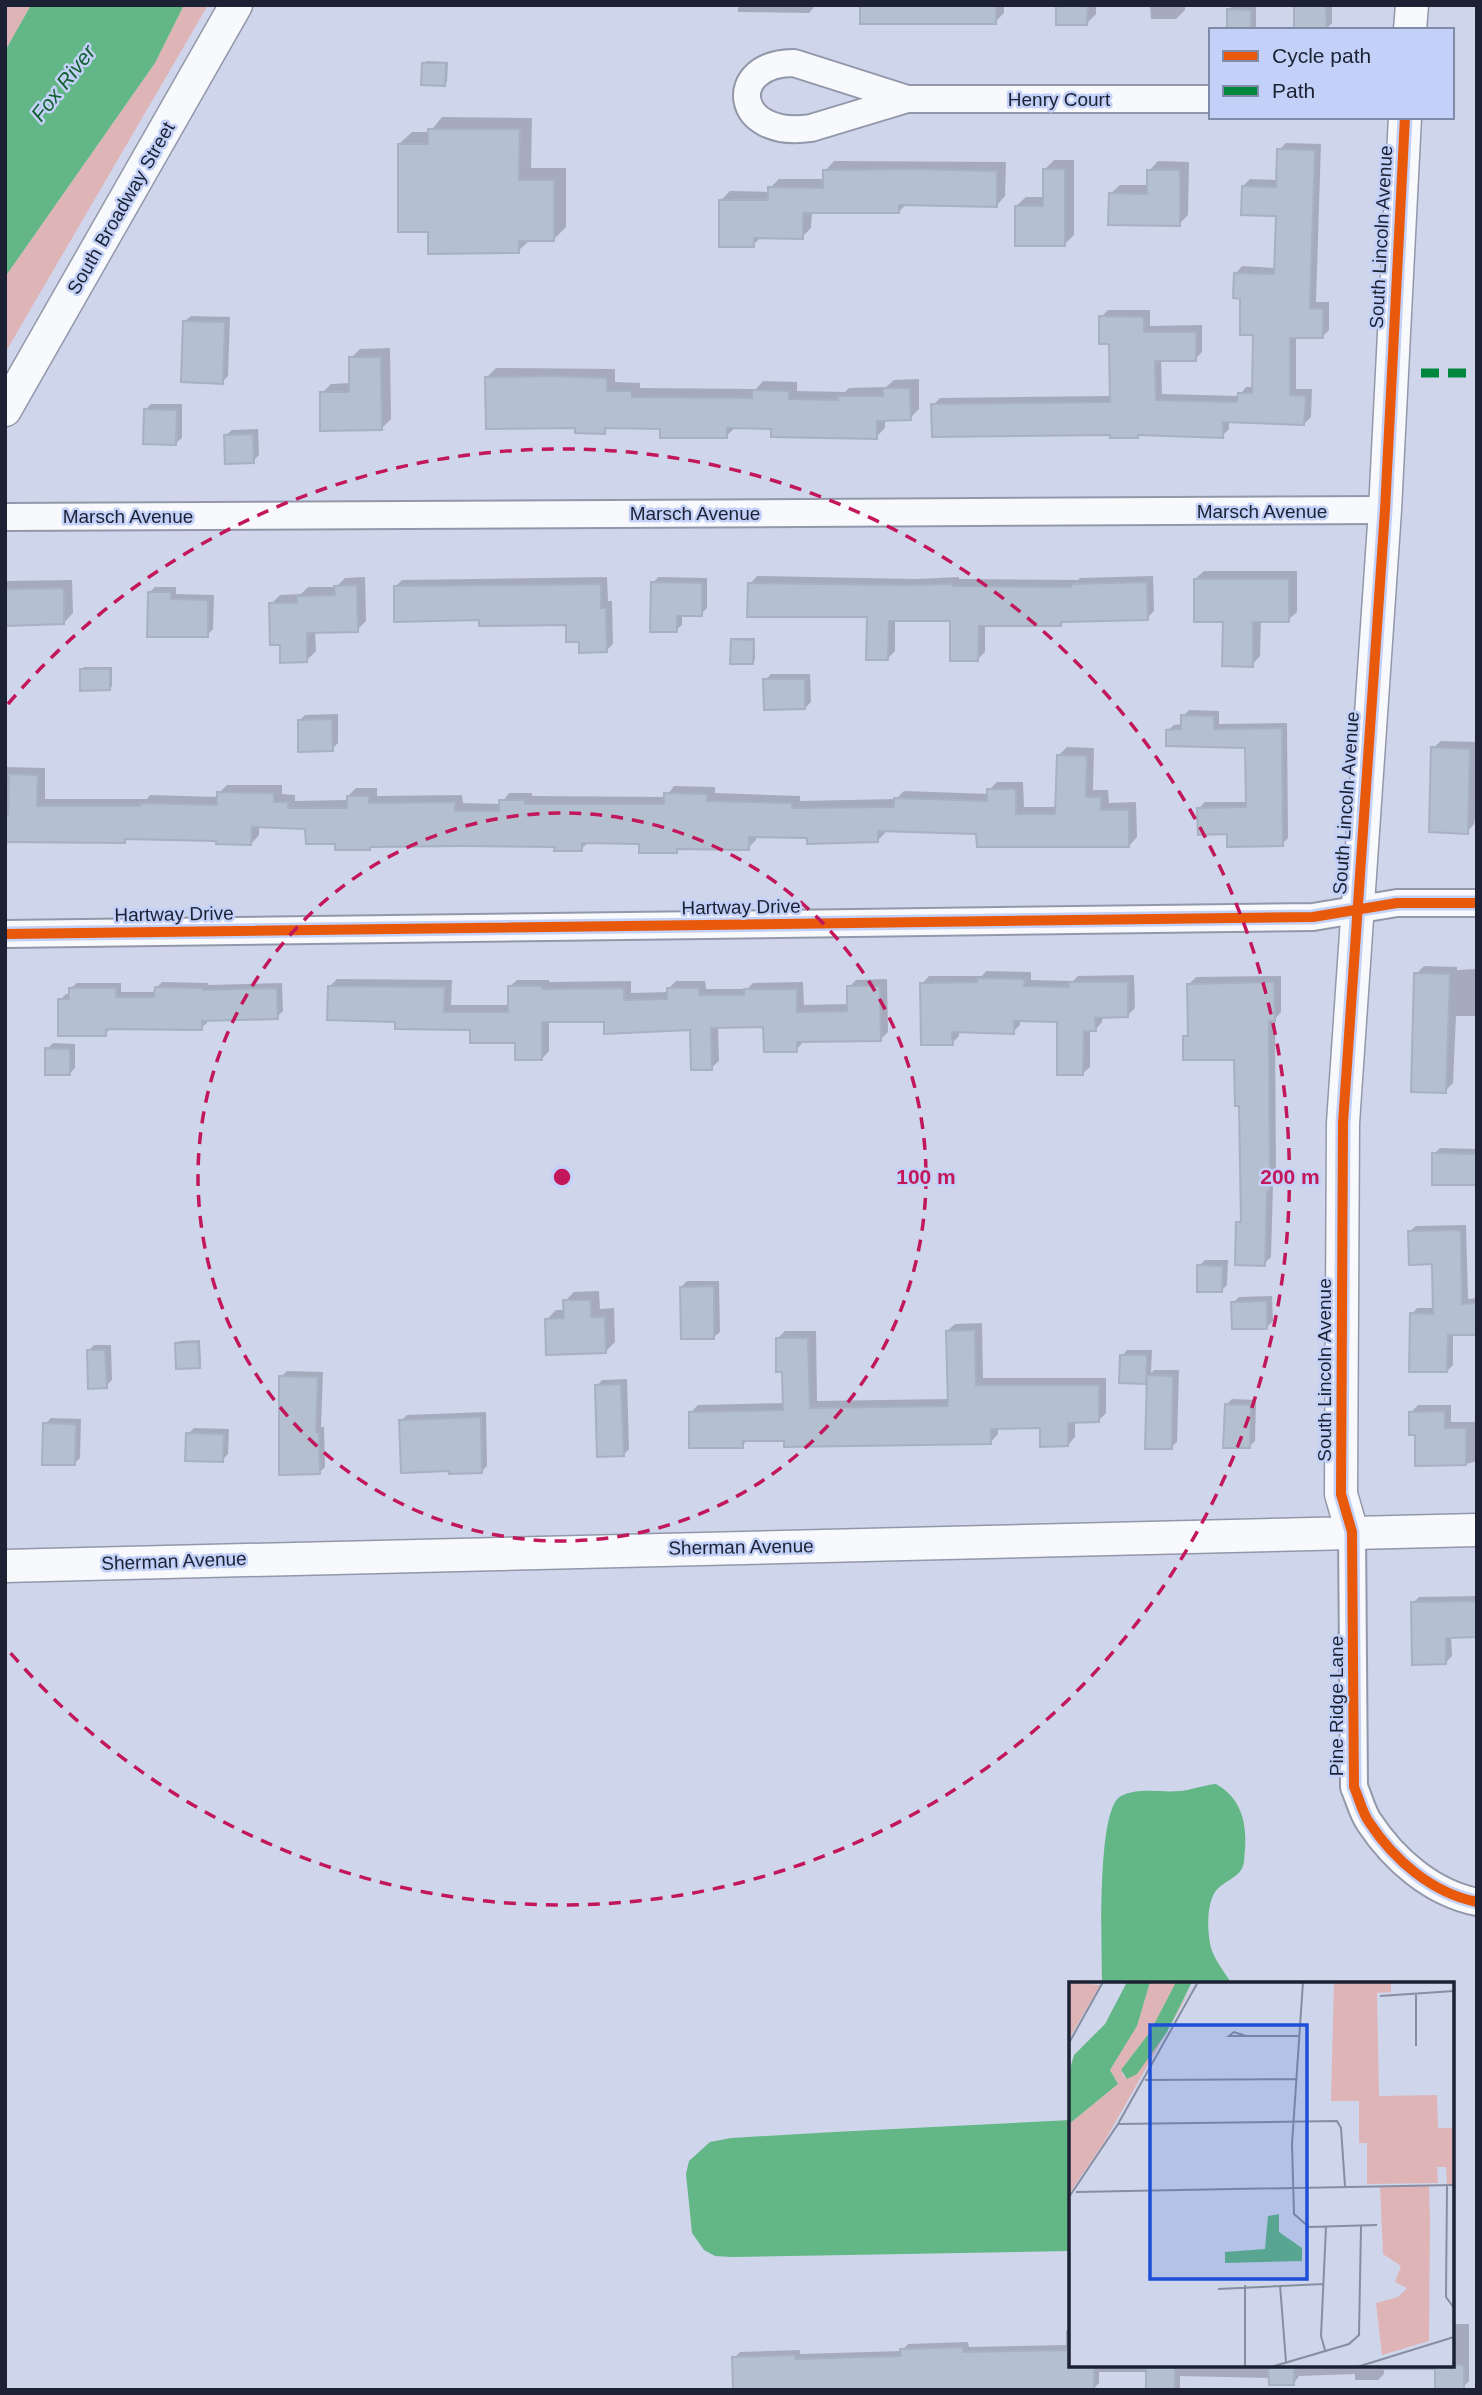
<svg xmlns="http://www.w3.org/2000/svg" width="1482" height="2395" font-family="Helvetica,sans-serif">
<rect width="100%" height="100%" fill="#cfd6eb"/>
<path fill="#dfb4b6" d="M5 5H31L5 51Z
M184 5H208L5 353V277L155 63Z"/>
<path fill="#63b686" d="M31 5H184L155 63 5 277V51Z
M1216 1784C1241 1798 1247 1822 1245 1850 1244 1854 1245 1861 1243 1866 1239 1878 1223 1881 1215 1892 1206 1906 1207 1935 1212 1951 1217 1963 1225 1973 1232 1984H1102C1102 1953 1096 1808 1121 1796 1140 1787 1160 1793 1180 1791 1192 1790 1203 1785 1216 1784Z
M1071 2120V2251L731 2257 715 2256 704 2250 692 2233 686 2174 689 2161 710 2142 731 2138 834 2132Z"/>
<path fill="#0003" d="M738 5H816L809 13 738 12Z
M862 5H1004V13L995 22Z
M1058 5H1096V14L1087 23Z
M1150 5H1185V10L1176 19H1151Z
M1233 5H1256V30H1228L1229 10Z
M1296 5H1332V23L1326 29Z
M426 61 448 62 447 82 444 84 424 63Z
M442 117 532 118 531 168H566V227L553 240H530L518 251 430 230 399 144 412 132H430Z
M1286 143 1321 144 1316 302H1329V330L1322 337 1296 336V389H1312L1311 417 1304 424 1229 421V429L1222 436 1140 433 1137 436 933 405 940 398 1112 396 1111 343 1101 317 1108 310H1150V326L1202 325V352L1195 359H1161L1162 394 1239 396 1246 387H1254L1255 333 1236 273 1242 266 1276 268 1278 215 1243 186 1250 179 1278 180 1279 150Z
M1054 160H1074V235L1065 244 1016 206 1026 197H1045V169Z
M834 161 1006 162 1005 196 996 206 907 203 899 212 812 211 811 228 802 237 762 236 753 245 721 200 730 191 770 192V188L779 179H825V171Z
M1158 161 1189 162 1188 215 1179 224 1110 194 1120 185H1149V171Z
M191 316 230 317 228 376 222 382 185 321Z
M390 348 391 419 381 429 322 393 331 384 351 383V358L360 349Z
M496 368 615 369V382L640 383V388L756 389 763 381 797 382V391L845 392 849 388 886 387 894 380 919 379V409L910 418 885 419V428L876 437 773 427H736L726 436 662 427 610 426 604 432 577 426 487 377Z
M151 404H182V438L176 443 145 410Z
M258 429 259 455 253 461 226 435 232 430Z
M1204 571H1297V612L1288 620H1261L1260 656 1252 665 1224 620 1195 579Z
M757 576 915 579 959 577V579L1078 580 1080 578 1153 576 1154 611 1147 618 1065 620 1061 625 985 624V652L978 659 952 619H895V651L888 658 869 616 750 584Z
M365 577 366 621 357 630 315 631 316 651 306 661 281 643 271 604 280 595 301 594 308 587H336L345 578Z
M607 577 608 601H612L613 644 606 651 581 640 568 623 480 618 395 587 402 580Z
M658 577 707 578V608L701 614H682V625L676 630 653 583Z
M72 580 73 613 64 623 5 624V581Z
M155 587H176V594L214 595 213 629 207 635 149 593Z
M735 638H755V660L752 663 733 640Z
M84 667H112V686L110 689 82 670Z
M771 674H810L811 702 805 708 765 680Z
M1189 710 1219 711V724L1287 723 1288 838 1282 844 1229 833 1199 808 1205 802H1248L1247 746 1168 730 1174 725 1183 724V716Z
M338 714V743L332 749 299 721 305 715Z
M1441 741 1477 742V819H1475L1474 824 1467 832 1433 748Z
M1067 747 1094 748 1093 790H1108L1109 803 1136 802 1137 837 1129 846 978 832 885 830V833L877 841 756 835V840L748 848H680L676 852 641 842H589L581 849 556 845H373L370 848 336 842 307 827 259 826V835L251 844 218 840 129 837 125 841 23 840 21 842H5V767L45 768V799H147L150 795 219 797V793L227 785H282V794L295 795V801L348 800V796L356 788H377V796L462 795 463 803 501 804 509 793H532V796L666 797 674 786 715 787V793L800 796V801L896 799 904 791 989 794V790L997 782H1023L1024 807H1057L1059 755Z
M1424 966 1457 967V970L1477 969V1016H1456L1453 1083 1445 1091 1416 974Z
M986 971 1031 972V980L1073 981 1078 976 1134 975 1135 1008 1128 1015 1102 1016V1022L1095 1030H1090V1067L1082 1074 1059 1021 1020 1020V1025L1013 1032 959 1030V1036L952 1043 922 984 929 976H982Z
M1281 976V1012L1275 1019 1276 1182 1273 1185 1271 1257 1264 1264 1238 1223 1243 1218 1241 1104 1236 1058 1185 1037 1190 1032 1189 984 1196 977Z
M337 979 452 980 451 1005H509V987L517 980H549V982L631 981V993L668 992V989L676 981H705L706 989H747L753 983 803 982 804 1005 849 1004V987L856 980 887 979 888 1032 880 1040 804 1041 796 1050 765 1026H718L719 1061 711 1068 692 1028 605 1020H549V1051L542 1059 517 1041 472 1028 397 1020 330 986Z
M162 982 208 983V985L282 983 283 1011 277 1017 207 1019V1023L201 1028 112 1027 105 1034 60 1000 66 994H71V988L77 983H121V992H156V988Z
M53 1043 75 1044V1068L69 1074 47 1049Z
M1440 1148 1477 1149V1184L1434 1154Z
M1466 1225 1468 1299 1477 1298V1333L1453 1334V1365L1447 1371 1412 1314 1417 1308H1434L1433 1263 1410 1231 1416 1226Z
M1205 1260H1228L1227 1285 1222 1290 1199 1266Z
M687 1281H719L720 1332 714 1337 681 1287Z
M599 1291 600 1309 614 1308 615 1342 606 1351 547 1319 556 1310H565V1301L574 1292Z
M1272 1296 1273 1321 1267 1327 1233 1303 1239 1297Z
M982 1323 983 1378H1106V1413L1099 1420 1075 1421V1437L1068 1445 1041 1426 998 1427V1434L991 1442 748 1439 742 1446 690 1413 698 1405 785 1403 784 1371 777 1339 785 1331H816L817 1401 949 1399 947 1331 955 1324Z
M200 1340 201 1364 199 1366 177 1344 180 1341Z
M94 1345H111L112 1380 106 1386 88 1351Z
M1127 1350H1152L1151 1373 1154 1370H1179L1177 1442 1171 1447 1148 1379 1146 1382 1122 1356Z
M287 1371 323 1372 321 1427H324L325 1467 319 1473 281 1377Z
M627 1379 629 1449 623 1455 597 1386 602 1380Z
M1232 1399 1256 1400 1255 1441 1249 1447 1226 1405Z
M1418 1405H1451V1422H1477V1461L1466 1464 1417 1433 1411 1412Z
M486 1412 487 1466 481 1472 401 1421 407 1415Z
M51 1418 81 1419 80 1458 74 1464 45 1424Z
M194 1428 229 1429 228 1454 222 1460 188 1434Z
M1477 1596V1636H1451L1452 1656 1446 1662 1413 1603 1419 1597Z
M1452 2324H1469V2381L1463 2387 1437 2370H1384V2374L1378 2380H1355V2374L1299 2376 1294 2383 1270 2378 1180 2376V2387L1178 2390H1148V2372H1099V2383L1093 2389 734 2358 740 2352 800 2350V2354L902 2351 908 2344 968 2342 969 2347 1066 2345V2331L1071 2327V2365H1452Z"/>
<path fill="#b4bfd0" stroke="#a6b1c1" stroke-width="2" d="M860 5H996V24H860Z
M1056 5H1088L1087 25H1056Z
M1294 5H1326L1327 30H1294Z
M1227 9 1251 10V30H1227Z
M422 63H446L445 86 421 85Z
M428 129H520L519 180H554V241H519V253L428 254V232H398V144H428Z
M1277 149 1315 150 1310 308 1323 309V338H1290V395L1306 396 1304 425 1223 422V438L1138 435V438H1110V435L932 437 931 404 1110 402 1109 344H1099V316L1144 317V332H1196V361H1155L1156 400 1237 402 1238 393H1252L1253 335H1240V299L1233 298 1234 273 1274 274 1276 216 1241 215 1242 186 1276 187Z
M915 169 997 171V207L899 205V213H803V239L754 238V247H719V200H768V187L823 188V170Z
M1043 169H1065V246H1015V206H1043Z
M1147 170H1180V226L1108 225 1109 193 1147 194Z
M183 321 225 322 223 384 181 382Z
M349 357H381L382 430 320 431V392H349Z
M552 376 607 378V391H632V397L752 398V390L789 391V399L838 400V396H883V388H910L911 420 877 421V439L771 437V429L727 428V438H660V429L605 428V434L575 433V428L486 429 485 377Z
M144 409 177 410 176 445 143 444Z
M253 434 254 463 225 464 224 435Z
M1194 579H1289V622H1253V667L1222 666 1223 622H1194Z
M651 582 702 583V616H677V632H650Z
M1147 582 1148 620 1061 622V626H979L978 661H950V621H889L888 660H866L867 617H747L748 583 907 585 953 584V586L1071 587V584Z
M601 584V608H606L607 652 579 653V642H566V625L479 626V620L394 622V586Z
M357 585 358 632 307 633V662L280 663V645H270L269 603H297V596L335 595 334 586Z
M64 588V624L5 626V589Z
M148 592H171V599L208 600V637H147Z
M731 639 754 640 753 664H730Z
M80 669H110V690L80 691Z
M763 679H805V709L764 710Z
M1181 715 1214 716V729L1282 728 1283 846 1227 847V834L1198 835 1197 808 1246 807 1245 748 1166 746V730L1181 729Z
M332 719 333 751 298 752V720Z
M1431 747 1470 749 1468 834 1429 832Z
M1057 755 1087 756 1086 797H1101V810H1129V847H977L976 834 878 831V842L807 844V838L749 837V850L677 849V853H639V844L582 843V851H554L555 847 463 846 370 847V850H335V844H306L305 829 252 827 251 845 216 844V841L125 839V843L5 842V816H8L9 774 38 775 37 806H140V803L217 805V792L274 793V802H288V808H347V796H369V803L455 802V811H499V800H525V804H664V793L707 794V801L792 803V808L894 807V798L987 801V789H1016V814H1055Z
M1414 973 1450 974 1446 1093 1411 1092Z
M977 978 1025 979 1024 986 1069 987V982H1128V1017L1095 1018 1096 1031H1084L1083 1075H1057V1022L1014 1021V1034L952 1032 953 1045H921L920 983 977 982Z
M1274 982 1275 1021H1269L1270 1191H1267L1265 1266 1235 1265 1236 1222H1241L1239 1106H1235L1234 1060H1183V1036H1188L1187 984Z
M328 986 445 987 444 1012H508V986H542V989L624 988V1000L667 999V988H699V995H744V989H797V1012L847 1011V986H880L881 1041 797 1042V1052H764L763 1027 711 1028 712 1070H691L690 1030 604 1034V1022H542V1060H515V1043H470V1030L395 1029V1022L327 1020Z
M155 987 203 988V990L277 988 278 1019 202 1021V1030L106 1029V1036H58V999H69V988H116V997H154Z
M45 1048 70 1049V1075H45Z
M1432 1153 1477 1154V1185H1432Z
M1461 1230 1462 1304 1477 1303V1335H1448L1447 1372H1409L1410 1313 1433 1314 1432 1264 1409 1265 1408 1231Z
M1197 1265 1223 1266 1222 1292H1197Z
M714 1286V1339H681L680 1287Z
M563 1300H591V1317H605L606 1353 546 1355 545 1319 564 1318Z
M1267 1301V1329H1232L1231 1302Z
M975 1330 976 1385H1099V1422L1068 1423V1446L1040 1447V1428L991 1429V1444L784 1447V1441H743V1448H689V1412L783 1410 782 1372H776V1338H808L810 1408 948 1406 946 1331Z
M198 1342 200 1368 176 1369 175 1343Z
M87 1350H105L107 1388 88 1389Z
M1120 1355H1147L1146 1384 1119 1383Z
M1147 1375 1173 1376 1172 1449H1145Z
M279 1376 318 1377 316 1432H319L320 1474 279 1475Z
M621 1384 624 1456 597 1457 595 1385Z
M1225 1404 1251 1405 1250 1448H1223Z
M1445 1411V1428H1466V1465L1415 1466V1435H1409V1412Z
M481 1417 482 1473 449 1474V1471L401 1473 399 1420Z
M43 1423 76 1424 75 1465H42Z
M186 1433 224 1434 223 1462 185 1461Z
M1477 1601V1637L1446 1638V1664L1412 1665 1411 1602Z
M963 2347V2352L1071 2350V2365H1094V2390H733L732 2357 795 2355V2359L901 2356 900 2349Z
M1146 2365H1175V2390H1146Z
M1268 2365H1294V2385H1269Z
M1435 2365H1464V2389H1435Z"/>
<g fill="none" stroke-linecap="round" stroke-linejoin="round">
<defs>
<path id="minor" d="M907 99 794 63C725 63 733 140 811 128L907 99H1211
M5 517 1385 510
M5 934 1313 917 1397 903H1477
M1352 1532 1354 1787C1359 1798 1362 1812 1369 1822 1394 1860 1432 1893 1477 1902"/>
<path id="tertiary" d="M1410 30 1412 5
M5 410 236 5
M1352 1532 1341 1494 1343 1123 1385 510 1405 117
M5 1566 1477 1530"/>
</defs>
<use href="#minor" stroke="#9298aa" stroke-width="30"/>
<use href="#tertiary" stroke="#9298aa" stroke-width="35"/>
<use href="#minor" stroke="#f8f9fc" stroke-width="26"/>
<use href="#tertiary" stroke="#f8f9fc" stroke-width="32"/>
<path stroke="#00873e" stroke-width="9" stroke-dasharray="18 9" stroke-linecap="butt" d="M1421 373H1477"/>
<defs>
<path id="cycleway" d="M1405 117 1385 510 1343 1123 1341 1494 1352 1532 1354 1787C1359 1798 1362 1812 1369 1822 1394 1860 1432 1893 1477 1902
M5 934 1313 917 1397 903H1477"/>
</defs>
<use href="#cycleway" stroke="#c3d0f7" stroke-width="15"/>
<use href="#cycleway" stroke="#e8590c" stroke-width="10"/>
</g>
<g fill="none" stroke="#c2185b" stroke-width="3.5" stroke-dasharray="12 9">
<circle cx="562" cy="1177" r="364"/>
<path d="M8 704A728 728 0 1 1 8 1650"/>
</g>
<g text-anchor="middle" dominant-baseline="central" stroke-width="5" stroke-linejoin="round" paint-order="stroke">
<g font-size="19" fill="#1c2234" stroke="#c3d0f7">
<text x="1059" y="99">Henry Court</text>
<text transform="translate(121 208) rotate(-60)">South Broadway Street</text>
<text transform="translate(1381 237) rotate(-87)">South Lincoln Avenue</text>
<text x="1262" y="511">Marsch Avenue</text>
<text x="695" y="513">Marsch Avenue</text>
<text x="128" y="516">Marsch Avenue</text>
<text transform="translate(1346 803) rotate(-86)">South Lincoln Avenue</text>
<text transform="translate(741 907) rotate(-1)">Hartway Drive</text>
<text transform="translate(174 914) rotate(-1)">Hartway Drive</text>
<text transform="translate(1324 1370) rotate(-90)">South Lincoln Avenue</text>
<text transform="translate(741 1547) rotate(-1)">Sherman Avenue</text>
<text transform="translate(174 1561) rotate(-2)">Sherman Avenue</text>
<text transform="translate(1336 1706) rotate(-90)">Pine Ridge Lane</text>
</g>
<g font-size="21" font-style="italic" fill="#12622f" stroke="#c3d0f7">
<text transform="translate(63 83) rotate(-52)">Fox River</text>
</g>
</g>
<g transform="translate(1069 1982)">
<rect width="385" height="385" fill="#cfd6eb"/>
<path d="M0 0 31 3 0 57ZM81 0H107L81 50 52 88 55 95 68 92 126 0 34 162 0 212V142L49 102 41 88 68 44ZM265 0H322V10L308 11 310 114 368 113 369 146H385V202H378L377 185H368L369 201 298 202V161H290V119H262ZM311 204H360L361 238 360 359 313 373 307 321 329 315 338 306 326 300 332 284 314 272Z" fill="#dfb4b6"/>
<path d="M58 0H81L68 44 41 88 49 102 0 142V90L5 73 36 42ZM107 0H123L98 50 68 92 58 97 52 88 81 50ZM210 232V250L233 266V279L156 281V270L196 267 199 234Z" fill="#63b686"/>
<path fill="none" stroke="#878ea2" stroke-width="2" d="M234 0 223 162 225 232 240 245 308 243M347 11V64M311 14 385 9M177 54 165 50 160 54H230M0 61 34 0M76 98 228 97M49 142 268 139 272 146 276 204M378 203 377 315 385 326M7 210 385 203M0 215 49 142 129 0M176 303V385M211 303 217 380M149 307 255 302M256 368 252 354 257 245M202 385 280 362 290 353 292 244M288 385 385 355"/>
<path fill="#1d4ed8" fill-opacity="0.15" stroke="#1d4ed8" stroke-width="3.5" d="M81 43H238V297H81Z"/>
<rect width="385" height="385" fill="none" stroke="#1c2234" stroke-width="3.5"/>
</g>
<circle cx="562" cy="1177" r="10" fill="#c2185b" stroke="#c3d0f7" stroke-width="3.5"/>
<g font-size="21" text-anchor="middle" font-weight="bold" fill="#c2185b" stroke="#c3d0f7" stroke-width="5" stroke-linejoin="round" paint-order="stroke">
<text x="926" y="1184">100 m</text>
<text x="1290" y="1184">200 m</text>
</g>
<rect width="1482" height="2395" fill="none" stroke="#1c2234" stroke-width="14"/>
<rect x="1209" y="28" width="245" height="91" fill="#c3d0f7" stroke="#808aa9" stroke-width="2"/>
<rect x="1223" y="51" width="35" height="10" fill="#e8590c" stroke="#808aa9" stroke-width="2"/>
<text x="1272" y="63" font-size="21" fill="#1c2234">Cycle path</text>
<rect x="1223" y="86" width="35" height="10" fill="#00873e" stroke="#808aa9" stroke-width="2"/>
<text x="1272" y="98" font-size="21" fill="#1c2234">Path</text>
</svg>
